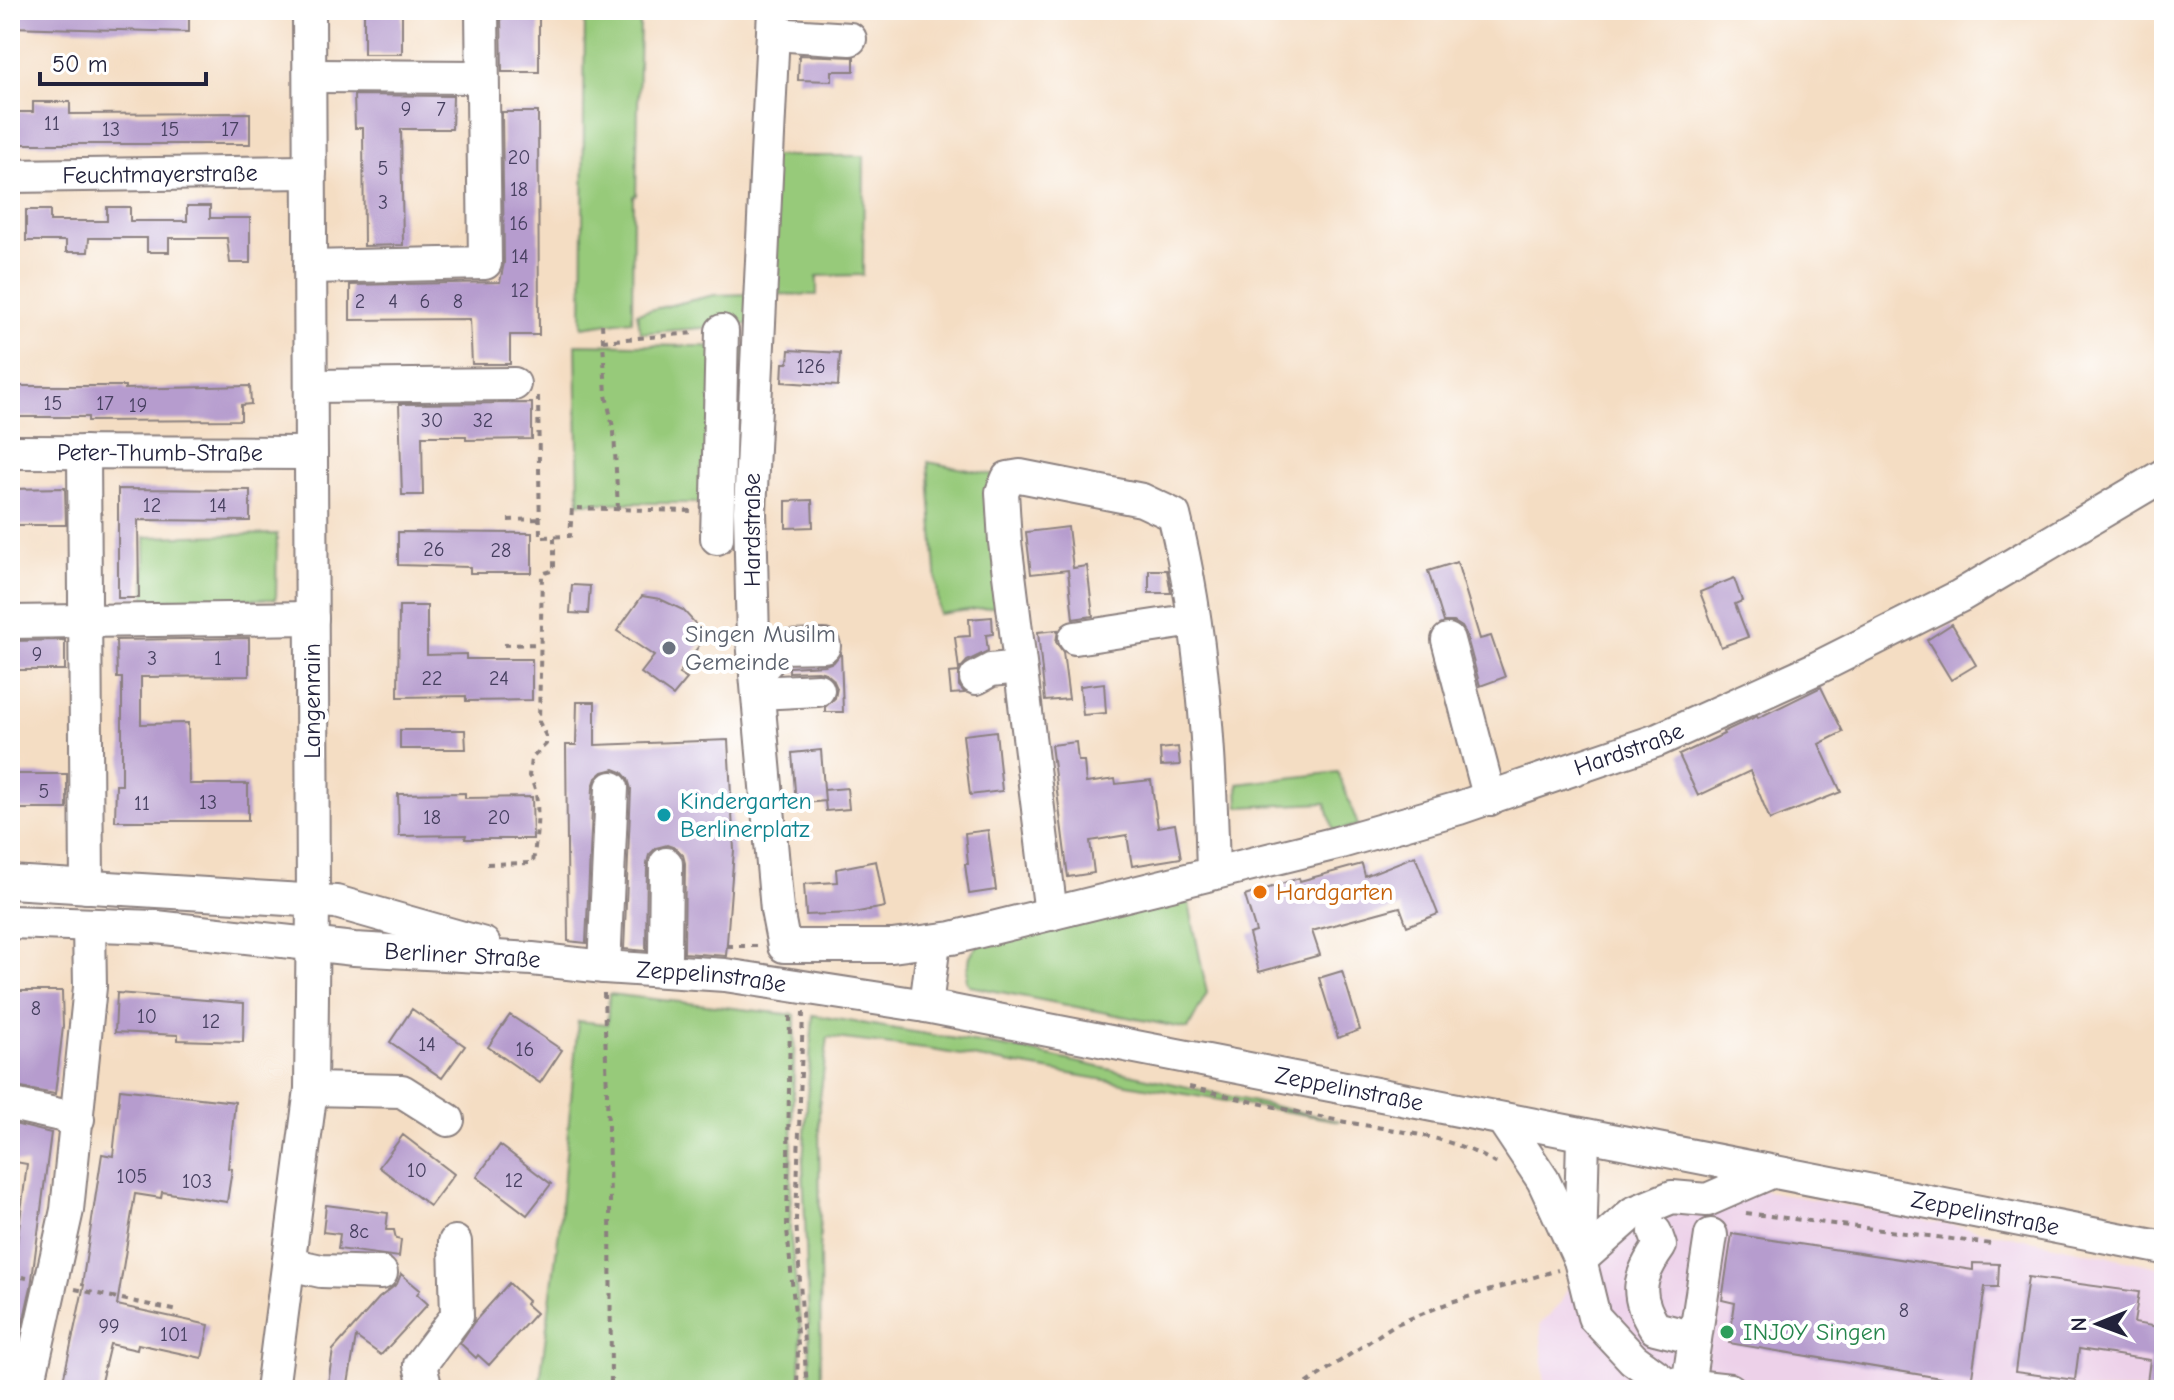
<svg xmlns="http://www.w3.org/2000/svg" width="2174" height="1400" font-family="'Comic Neue',sans-serif">
<rect width="100%" height="100%" fill="#fff"/>
<filter id="ink" filterUnits="userSpaceOnUse"><feTurbulence type="fractalNoise" baseFrequency=".0125" numOctaves="2"/><feDisplacementMap in="SourceGraphic" scale="16" xChannelSelector="R" yChannelSelector="G"/><feConvolveMatrix kernelMatrix="1 2 1 2 8 2 1 2 1" color-interpolation-filters="sRGB"/></filter>
<filter id="wash" filterUnits="userSpaceOnUse"><feTurbulence type="fractalNoise" baseFrequency=".006" numOctaves="4" result="noise"/><feDisplacementMap in="SourceGraphic" scale="32" xChannelSelector="R" yChannelSelector="G"/><feGaussianBlur stdDeviation="1.8" result="paint"/><feColorMatrix in="noise" values="0 0 0 0 0 0 0 0 0 0 0 0 0 0 0 0 0 1.4 0 .05"/><feComposite in="paint" operator="in"/></filter>
<g filter="url(#wash)">
<rect width="100%" height="100%" fill="#f4ddc3"/>
<path fill="#edd1e9" d="M1762 1190 2006 1235 2164 1268V1390H1545L1540 1324 1560 1304 1600 1218 1667 1196Z"/>
<path fill="#97ca7a" stroke="#5c765a" stroke-width="2" d="M585 10H634V21H640L636 195 633 196 632 320 582 327Z
M772 156H864L863 275 817 276V295L767 294Z
M751 294 749 324 641 333 637 313 714 295Z
M576 344 745 347 733 503H579Z
M928 462 995 475 1007 605 939 614Z
M277 534 276 599 145 600V537Z
M1338 772 1358 825 1334 832 1326 803 1239 807 1238 784Z
M1187 893 1207 993 1188 1029 970 986 966 980 970 956 978 945Z
M609 994 795 1015 790 1230 801 1331 800 1390H539L559 1230 578 1021 607 1024Z
M813 1015 1027 1051 1340 1121 932 1050 828 1037 819 1105 821 1390H811L803 1162Z"/>
<g id="blocks">
<path fill="#b69cce" d="M10 10H189V32L10 27Z
M364 10H402V54H364Z
M501 15 539 16V72H502Z
M799 55 854 57V71H832V81L798 80Z
M354 95 453 96 452 129H401L403 245 364 246 363 128H355Z
M33 102H70V114L250 113V144H10V112H33Z
M502 112H538L539 335H510V364H472L470 319 350 320V285L500 282 504 263Z
M187 206H210V218H250V263H230L227 238H169V252H147V238H89L88 252H66V241H26V210H50V221H107V207H130V221H187Z
M789 350 840 353 838 386 782 382 783 363H788Z
M10 386H125V389L250 386 251 404 241 405V420L88 421V417H10Z
M532 403V439L466 440V436H422L423 495H402L399 404Z
M65 488 66 525H10V489Z
M118 489 250 490V521L138 520 139 598H118Z
M812 500 813 527 786 528V501Z
M1068 527 1073 568 1087 566 1093 616 1073 619 1068 570 1031 574 1026 532Z
M398 532 532 533V573H470V567L398 565Z
M1457 562 1480 639 1491 636 1505 677 1480 686 1466 634 1462 627 1454 622H1444L1428 571Z
M1149 570H1167L1171 593H1149Z
M1734 578 1742 601 1735 604 1748 637 1721 647 1700 592Z
M572 585 590 586 588 614 570 613Z
M642 596 660 599 683 610 694 622 703 640 679 674 687 679 673 696 641 673 654 656 617 631Z
M399 606H427V655L466 654V659H532V700L466 701V696L398 697Z
M992 617 993 634 986 635 988 651 967 661 959 670 955 637 970 636 969 619Z
M1952 624 1976 665 1951 680 1927 640Z
M1058 630 1056 642 1063 652 1069 699 1045 701 1038 632Z
M249 638V676L141 677V724L188 723 189 784H248V821H115L116 785H122V678H117L116 640Z
M65 640V670H10V641Z
M841 653 843 712H825V707L835 698 837 688 833 679 826 673 818 671 789 672V667L825 665 834 662Z
M959 672V686L965 693 951 694 949 673Z
M1104 683 1106 713 1083 715 1080 686Z
M1821 687 1843 732 1819 744 1841 792 1770 820 1750 771 1698 796 1679 755 1724 734 1723 732 1757 716 1758 718Z
M577 702H595V745L728 740 734 850 726 956 684 953 685 863 683 855 676 848 667 845 656 848 649 855 647 863 646 951 624 949 631 789 628 779 622 772 614 769 603 772 596 778 593 787 586 943 568 941 566 745H576Z
M400 730H465L466 749H400Z
M996 731 1002 791 970 795 963 735Z
M1076 742 1078 761H1084L1086 783 1115 779 1116 784 1151 780 1158 827 1175 824 1181 858 1132 866 1127 835 1090 841 1094 873 1068 877 1051 745Z
M1178 747 1180 765 1161 766 1160 749Z
M821 750 825 801 796 804 792 753Z
M10 774H67V809H10Z
M847 788 849 809 826 811 824 790Z
M465 793V798L532 797 533 839H465L466 835 399 836 398 794Z
M988 830 996 890 969 894 965 864H968L965 833Z
M1415 856 1438 914 1407 926 1400 907 1312 931 1320 955 1259 972 1249 934 1256 932 1245 896 1299 878 1300 881 1362 864 1365 876Z
M876 861 885 907 853 913 806 915 804 884 837 882 836 869Z
M1342 971 1360 1030 1338 1038 1319 978Z
M10 991H62L63 1027 55 1094 10 1086Z
M117 993 244 1003 243 1042 178 1040V1035L115 1032Z
M412 1009 465 1046 442 1078 390 1042Z
M510 1015 562 1050 540 1083 488 1047Z
M120 1089 235 1102 228 1168 232 1169 227 1202 162 1192 161 1198 135 1194 117 1305 209 1325 202 1358 138 1344 137 1350 110 1344 99 1390H61L84 1285H82L102 1154 113 1156Z
M10 1123 51 1133 31 1287 17 1349 10 1348V1283L12 1284 27 1164 10 1161Z
M403 1135 454 1174 430 1206 379 1167Z
M500 1145 551 1184 527 1215 477 1177Z
M326 1205 388 1213 386 1230H394L396 1239 401 1240 399 1257 338 1249 340 1234 323 1232Z
M1732 1234 1973 1270V1263L1999 1264 1998 1287H1985L1971 1383 1729 1343 1735 1303 1722 1300Z
M401 1274 420 1290 417 1294 428 1304 381 1355 356 1337 347 1390H327L333 1350 379 1298 397 1284Z
M2028 1277 2139 1292 2134 1323 2164 1328V1390H2146L2150 1360 2079 1349 2075 1380 2015 1372Z
M509 1283 528 1301 526 1304 536 1313 489 1365 478 1355 476 1358 460 1343 474 1322Z"/>
</g>
</g>
<g filter="url(#ink)">
<use href="#blocks" fill-opacity="0" stroke="#8b807f" stroke-width="2"/>
<g fill="none" stroke-linecap="round" stroke-linejoin="round">
<defs>
<g id="minor">
<path id="s1" d="M774 10 750 511 753 640 777 910 784 946H892L952 938 1337 843 1459 808 1658 740 1817 668 1960 596 2164 475"/>
<path d="M773 34 850 39"/>
<path d="M310 76 482 77"/>
<path id="s2" d="M10 176 310 172"/>
<path d="M310 267 485 263 482 10"/>
<path d="M311 386 514 384"/>
<path id="s3" d="M10 452 311 453"/>
<path d="M84 452 87 887"/>
<path d="M717 538 722 331"/>
<path d="M10 622 312 618"/>
<path d="M1075 638 1194 620"/>
<path d="M1448 640 1490 799"/>
<path d="M756 674 781 647 824 646"/>
<path d="M976 678 991 670 1020 667"/>
<path d="M758 693 818 690"/>
<path d="M10 882 336 902 484 944"/>
<path d="M1051 914 1005 542 1002 492 1008 478 1020 476 1142 500 1174 515C1203 631 1210 753 1213 872"/>
<path id="s4" d="M10 922 156 927 354 949 532 959 604 967 725 975 926 1006 2164 1248"/>
<path d="M665 955 666 864"/>
<path d="M604 967 612 788"/>
<path d="M926 1006 934 942"/>
<path d="M311 1089 402 1091 448 1120"/>
<path d="M10 1104 78 1119"/>
<path d="M1503 1120 1543 1180 1580 1260 1594 1317 1633 1359 1666 1383 1730 1390"/>
<path d="M1655 1232 1660 1246C1638 1277 1634 1295 1655 1328L1695 1338"/>
<path d="M1580 1252 1583 1137"/>
<path d="M1580 1260 1633 1213 1672 1197 1707 1200 1771 1172"/>
<path d="M289 1264 321 1271 381 1273"/>
<path d="M1688 1385 1711 1235"/>
<path d="M27 1390 67 1210 90 987 89 925"/>
<path d="M272 1390 311 1089 313 900 309 10"/>
<path d="M426 1390 420 1365 457 1316 455 1242"/>
</g>
</defs>
<use href="#minor" stroke="#8b807f" stroke-width="36"/>
<path stroke="#8b807f" stroke-width="4" stroke-dasharray="6 6" stroke-linecap="butt" d="M602 324 603 341
M538 396 540 537 570 536 572 508 691 511
M618 509 614 432 606 395 603 341 695 333
M508 520 540 519
M504 645 540 644
M487 864 533 863C536 839 543 796 529 776L531 759 546 744V736L539 722 542 574 554 570V538
M727 946H757
M604 993 610 1197 611 1390
M803 1012 796 1220 807 1390
M790 1016 787 1229 798 1345 797 1390
M1189 1087C1239 1098 1289 1111 1340 1121 1395 1131 1453 1135 1500 1166
M1746 1213 1991 1244
M10 1275 27 1278
M75 1289 178 1311
M1297 1390 1394 1325 1451 1302 1558 1270"/>
<use href="#minor" stroke="#fff" stroke-width="32"/>
</g>
</g>
<circle fill="#6b7280" stroke="#fff" stroke-width="3" cx="669" cy="648" r="8"/>
<circle fill="#0f9aa8" stroke="#fff" stroke-width="3" cx="664" cy="815" r="8"/>
<circle fill="#e8710a" stroke="#fff" stroke-width="3" cx="1260" cy="892" r="8"/>
<circle fill="#2e9e5b" stroke="#fff" stroke-width="3" cx="1727" cy="1332" r="8"/>
<g text-anchor="middle" dominant-baseline="central" stroke-width="8" stroke-linejoin="round" paint-order="stroke">
<g font-size="20" fill="#474060">
<text x="406" y="109">9</text>
<text x="441" y="109">7</text>
<text x="52" y="123">11</text>
<text x="111" y="129">13</text>
<text x="170" y="129">15</text>
<text x="230" y="129">17</text>
<text x="519" y="157">20</text>
<text x="383" y="168">5</text>
<text x="519" y="189">18</text>
<text x="383" y="202">3</text>
<text x="519" y="223">16</text>
<text x="520" y="256">14</text>
<text x="520" y="290">12</text>
<text x="360" y="301">2</text>
<text x="393" y="301">4</text>
<text x="425" y="301">6</text>
<text x="458" y="301">8</text>
<text x="811" y="366">126</text>
<text x="53" y="403">15</text>
<text x="105" y="403">17</text>
<text x="138" y="405">19</text>
<text x="432" y="420">30</text>
<text x="483" y="420">32</text>
<text x="152" y="505">12</text>
<text x="218" y="505">14</text>
<text x="434" y="549">26</text>
<text x="501" y="550">28</text>
<text x="37" y="654">9</text>
<text x="152" y="658">3</text>
<text x="218" y="658">1</text>
<text x="432" y="678">22</text>
<text x="499" y="678">24</text>
<text x="44" y="791">5</text>
<text x="208" y="802">13</text>
<text x="142" y="803">11</text>
<text x="432" y="817">18</text>
<text x="499" y="817">20</text>
<text x="36" y="1008">8</text>
<text x="147" y="1016">10</text>
<text x="211" y="1021">12</text>
<text x="427" y="1044">14</text>
<text x="525" y="1049">16</text>
<text x="417" y="1170">10</text>
<text x="132" y="1176">105</text>
<text x="514" y="1180">12</text>
<text x="197" y="1181">103</text>
<text x="359" y="1231">8c</text>
<text x="1904" y="1310">8</text>
<text x="109" y="1326">99</text>
<text x="174" y="1334">101</text>
</g>
<g font-size="24" fill="#22223b" stroke="#fff">
<text stroke="none"><textPath href="#s2" startOffset="150">Feuchtmayerstraße</textPath></text>
<text stroke="none"><textPath href="#s3" startOffset="150">Peter-Thumb-Straße</textPath></text>
<text transform="translate(752 530) rotate(-90)">Hardstraße</text>
<text transform="translate(312 701) rotate(-90)">Langenrain</text>
<text stroke="none"><textPath href="#s1" startOffset="1810">Hardstraße</textPath></text>
<text stroke="none"><textPath href="#s4" startOffset="454">Berliner Straße</textPath></text>
<text stroke="none"><textPath href="#s4" startOffset="704">Zeppelinstraße</textPath></text>
<text stroke="none"><textPath href="#s4" startOffset="1352">Zeppelinstraße</textPath></text>
<text stroke="none"><textPath href="#s4" startOffset="2000">Zeppelinstraße</textPath></text>
</g>
<g font-size="24" fill="#5b616d" stroke="#fff" text-anchor="start">
<text x="685" y="634">Singen Musilm<tspan x="685" dy="28">Gemeinde</tspan></text>
</g>
<g font-size="24" fill="#0d838f" stroke="#fff" text-anchor="start">
<text x="680" y="801">Kindergarten<tspan x="680" dy="28">Berlinerplatz</tspan></text>
</g>
<g font-size="24" fill="#c56008" stroke="#fff" text-anchor="start">
<text x="1276" y="892">Hardgarten</text>
</g>
<g font-size="24" fill="#27864d" stroke="#fff" text-anchor="start">
<text x="1743" y="1332">INJOY Singen</text>
</g>
</g>
<rect width="2174" height="1400" fill="none" stroke="#fff" stroke-width="40"/>
<g transform="translate(2098 1324) rotate(269)" stroke="#ffffff" stroke-width="6" paint-order="stroke">
<path d="M0-6L14 30L0 20L-14 30Z" fill="#22223b"/>
<text y="-12" font-size="22" font-weight="bold" text-anchor="middle" fill="#22223b">N</text>
</g>
<path d="M40 72v12h166v-12" fill="none" stroke="#22223b" stroke-width="4"/>
<text x="52" y="72" font-size="24" fill="#22223b" stroke="#ffffff" stroke-width="6" paint-order="stroke">50 m</text>
</svg>
